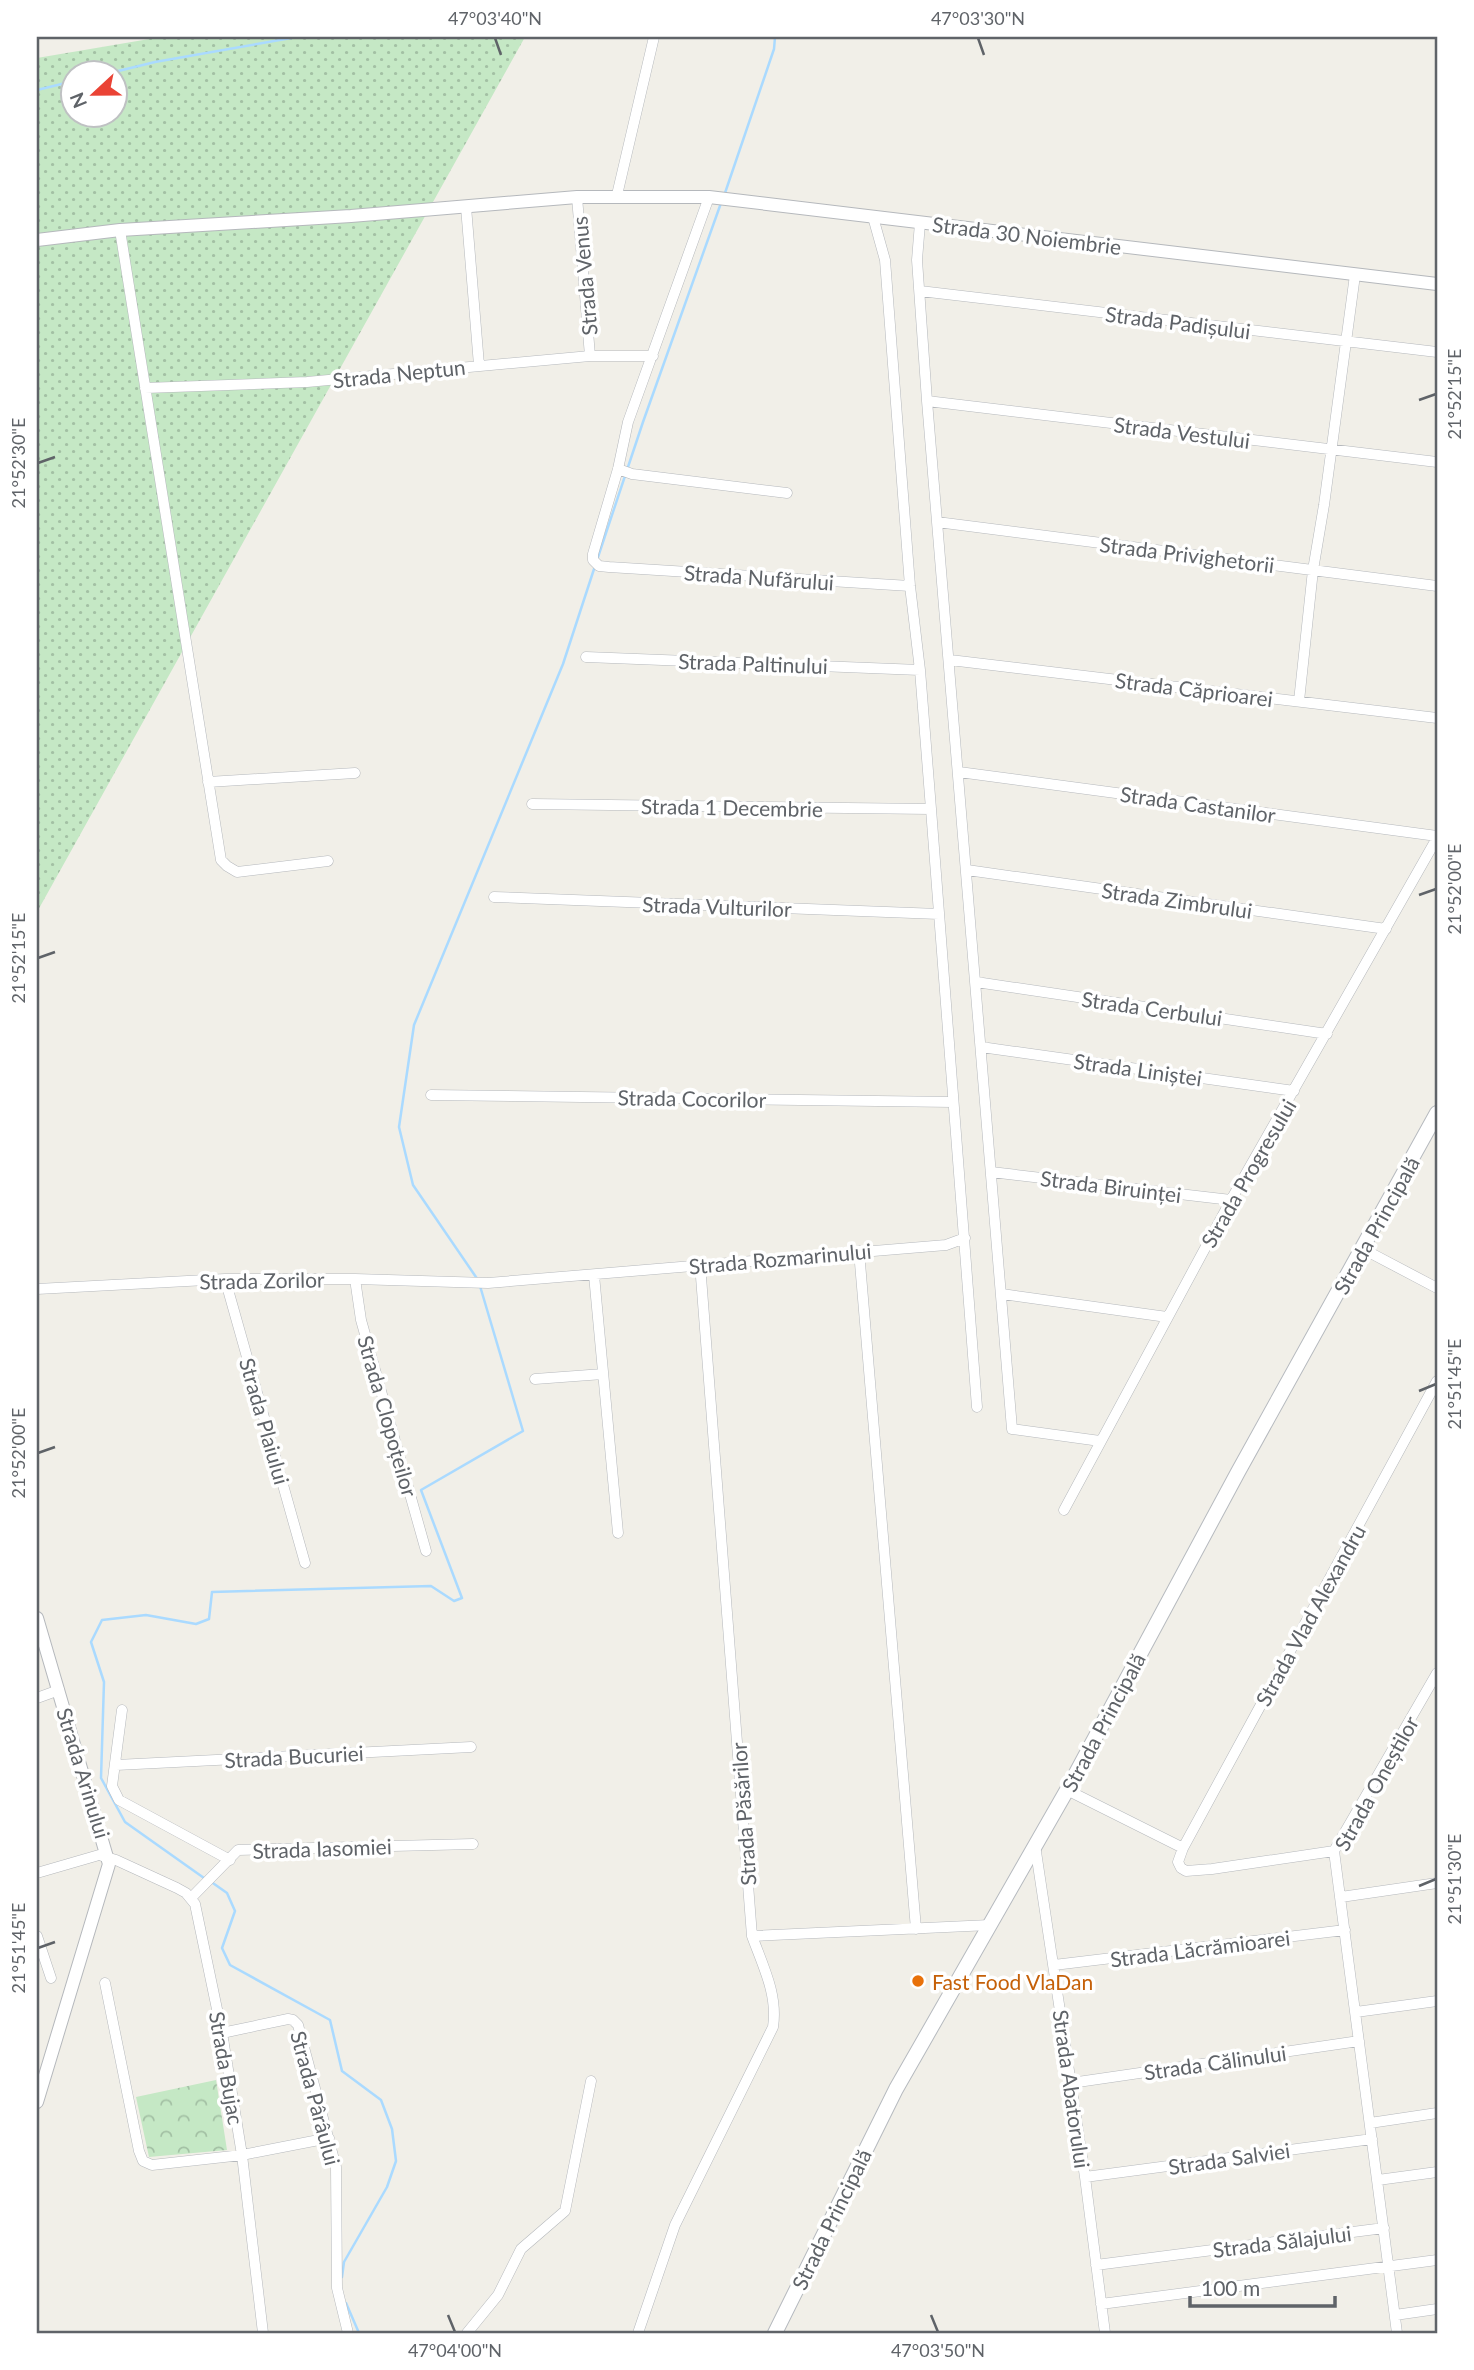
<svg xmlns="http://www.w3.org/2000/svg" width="1474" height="2370" font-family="Lato,sans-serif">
<defs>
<pattern id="grass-dots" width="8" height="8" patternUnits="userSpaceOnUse" patternTransform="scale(1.75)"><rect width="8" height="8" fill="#c5e8c5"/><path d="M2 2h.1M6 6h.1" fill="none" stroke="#a3c0a4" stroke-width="1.8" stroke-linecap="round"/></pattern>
<pattern id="park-crowns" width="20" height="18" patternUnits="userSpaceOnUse" patternTransform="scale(1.75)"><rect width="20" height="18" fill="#c5e8c5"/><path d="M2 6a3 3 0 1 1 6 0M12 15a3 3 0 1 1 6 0" fill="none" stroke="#a3c0a4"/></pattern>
</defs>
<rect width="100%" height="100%" fill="#f1efe8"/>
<path fill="url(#grass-dots)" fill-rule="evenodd" d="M161 37H525L37 912V58ZM74 74H116V116H74Z"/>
<path fill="url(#park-crowns)" d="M216 2080 227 2150 149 2157 136 2097Z"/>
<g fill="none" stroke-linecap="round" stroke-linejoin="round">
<path stroke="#aadaff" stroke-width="2.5" d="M106 74 155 62 297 37
M37 90 74 81
M725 193 774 49 775 37
M597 560 643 422 721 203
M478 1280 413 1185 399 1127 414 1025 563 664 595 566
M204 1878 125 1822 101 1778 104 1682 91 1642 102 1620 146 1615 196 1624 209 1619 212 1592 431 1586 454 1601 462 1598 421 1490 523 1431 480 1286
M210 1881 227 1893 235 1911 222 1948 230 1965 330 2020 342 2071 381 2100 392 2129 396 2161 387 2187 344 2262 342 2277
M346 2303 359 2333"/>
<defs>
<path id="minor" d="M617 195 654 37
M577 197 590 356
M709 197 628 422 618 469 593 554V560L599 566 609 567 910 586
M466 207 479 365
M873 217 885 260 910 586 920 670 931 809 977 1407
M920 223 917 260 927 401 1012 1429 1100 1441
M120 230 221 860 227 866 237 872 328 861
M920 291 1437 352
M145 388 307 382 590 356H653
M927 401 1437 462
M618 469 632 474 787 493
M937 522 1437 586
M586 657 920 670
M950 660 1437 718
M1299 701 1313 570 1324 505 1355 275
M959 772 1437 836
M208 782 355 773
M532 804 931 809
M967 870 1386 929
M494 897 939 914
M976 982 1327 1034
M981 1047 1294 1091
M431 1095 953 1102
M991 1172 1231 1200
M1363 1249 1437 1288
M859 1251 916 1929
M594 1275 618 1533
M225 1279 305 1563
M355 1279 361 1320 426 1551
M37 1289 225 1279H355L488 1283 946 1245 965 1238
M1002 1294 1167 1317
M535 1379 603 1374
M1064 1510 1231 1200 1437 838
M37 1698 59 1690
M122 1710 112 1786 119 1800 230 1860
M116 1765 471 1747
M1067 1790 1183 1848
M1035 1845 1085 2177 1105 2333
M1334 1851 1212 1869 1186 1871 1181 1868 1178 1862 1183 1848 1437 1381
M37 1873 99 1855 116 1860 177 1888 186 1893 195 1904 222 2033 242 2155 263 2333
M1341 1897 1437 1883
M191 1898 238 1850 473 1844
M37 1936 51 1978
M752 1936 990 1925
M1054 1965 1345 1930
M105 1983 139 2151 143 2161 152 2165 242 2155 329 2138
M1356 2012 1437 2001
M222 2033 288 2019 293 2020 298 2025 336 2167 337 2288 348 2333
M1071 2083 1359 2041
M1370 2123 1437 2113
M1085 2177 1372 2139
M1378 2180 1437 2172
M1096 2265 1384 2228
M1101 2304 1437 2260
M1395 2315 1437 2309
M467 2333 498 2295 521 2249 565 2211 591 2081
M638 2333 675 2225 773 2027C778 1995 763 1966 752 1936L700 1264
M1397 2333 1334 1851 1437 1673"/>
<path id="tertiary" d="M37 240 120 230 351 216 577 197H709L1437 284
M37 1618 109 1864 37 2102"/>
<path id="secondary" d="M775 2333 896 2089 1067 1790 1238 1472 1437 1113"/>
</defs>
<use href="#minor" stroke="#b5b8bc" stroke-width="11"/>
<use href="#tertiary" stroke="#b5b8bc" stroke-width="14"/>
<use href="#secondary" stroke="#b6babf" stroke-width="16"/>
<use href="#minor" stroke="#fff" stroke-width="10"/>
<use href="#tertiary" stroke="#fff" stroke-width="12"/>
<use href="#secondary" stroke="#fff" stroke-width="14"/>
</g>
<path fill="none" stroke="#5f6368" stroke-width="2.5" d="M495 38 501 55M978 38 984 55M1419 400 1436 394M38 463 55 457M1419 895 1436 889M38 958 55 952M1419 1391 1436 1384M38 1453 55 1447M1419 1886 1436 1879M38 1948 55 1942M448 2315 455 2332M931 2315 938 2332"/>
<circle fill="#e8710a" stroke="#fff" stroke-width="2.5" cx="918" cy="1981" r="7"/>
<g text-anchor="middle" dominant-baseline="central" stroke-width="7" stroke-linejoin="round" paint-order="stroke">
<g font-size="21" fill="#5f6368" stroke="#fff">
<text transform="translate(1027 235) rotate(7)">Strada 30 Noiembrie</text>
<text transform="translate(584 276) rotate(-95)">Strada Venus</text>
<text transform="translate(1178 322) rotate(7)">Strada Padișului</text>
<text transform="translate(399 373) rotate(-6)">Strada Neptun</text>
<text transform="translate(1182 432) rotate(7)">Strada Vestului</text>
<text transform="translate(1187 554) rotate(7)">Strada Privighetorii</text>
<text transform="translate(759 577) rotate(4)">Strada Nufărului</text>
<text transform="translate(753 663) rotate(2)">Strada Paltinului</text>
<text transform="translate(1194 689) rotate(7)">Strada Căprioarei</text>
<text transform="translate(1198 804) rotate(8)">Strada Castanilor</text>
<text transform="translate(732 807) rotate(1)">Strada 1 Decembrie</text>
<text transform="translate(1177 900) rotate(8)">Strada Zimbrului</text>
<text transform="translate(717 906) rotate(2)">Strada Vulturilor</text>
<text transform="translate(1152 1008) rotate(8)">Strada Cerbului</text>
<text transform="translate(1138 1069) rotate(8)">Strada Liniștei</text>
<text transform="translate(692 1098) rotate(1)">Strada Cocorilor</text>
<text transform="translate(1248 1173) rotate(-60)">Strada Progresului</text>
<text transform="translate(1111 1186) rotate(7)">Strada Biruinței</text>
<text transform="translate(1376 1225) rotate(-61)">Strada Principală</text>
<text transform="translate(780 1258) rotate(-5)">Strada Rozmarinului</text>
<text transform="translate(262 1280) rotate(-1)">Strada Zorilor</text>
<text transform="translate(388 1416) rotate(74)">Strada Clopoțeilor</text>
<text transform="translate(265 1421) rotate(74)">Strada Plaiului</text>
<text transform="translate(1310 1615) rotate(-61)">Strada Vlad Alexandru</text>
<text transform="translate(1103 1722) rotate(-62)">Strada Principală</text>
<text transform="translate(294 1756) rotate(-3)">Strada Bucuriei</text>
<text transform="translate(84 1773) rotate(73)">Strada Arinului</text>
<text transform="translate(1376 1783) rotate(-61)">Strada Oneștilor</text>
<text transform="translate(743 1814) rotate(-94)">Strada Păsărilor</text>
<text transform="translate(322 1848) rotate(-2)">Strada Iasomiei</text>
<text transform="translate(1200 1948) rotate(-7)">Strada Lăcrămioarei</text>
<text transform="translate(1215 2062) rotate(-8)">Strada Călinului</text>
<text transform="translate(227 2068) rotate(80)">Strada Bujac</text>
<text transform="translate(1072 2089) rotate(82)">Strada Abatorului</text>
<text transform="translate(316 2098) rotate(75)">Strada Pârâului</text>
<text transform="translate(1229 2158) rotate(-8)">Strada Salviei</text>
<text transform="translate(831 2219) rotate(-64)">Strada Principală</text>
<text transform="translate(1282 2241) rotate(-7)">Strada Sălajului</text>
</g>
<g font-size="21" fill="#c56008" stroke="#fff" text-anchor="start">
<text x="932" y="1981">Fast Food VlaDan</text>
</g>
</g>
<rect width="1474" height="2370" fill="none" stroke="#ffffff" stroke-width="77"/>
<g transform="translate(94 94) rotate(248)"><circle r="33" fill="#ffffff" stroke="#bfc1c3" stroke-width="2"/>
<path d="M0-5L12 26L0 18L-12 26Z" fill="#ea4335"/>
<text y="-10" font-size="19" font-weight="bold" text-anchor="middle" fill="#5f6368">N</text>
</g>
<path d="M1190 2296v10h145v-10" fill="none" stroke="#5f6368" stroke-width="3.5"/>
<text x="1201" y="2296" font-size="21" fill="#5f6368" stroke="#ffffff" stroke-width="5" paint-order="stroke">100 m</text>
<rect x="38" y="38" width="1398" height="2294" fill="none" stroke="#5f6368" stroke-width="2.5"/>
<g font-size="18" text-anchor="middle" fill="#5f6368">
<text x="495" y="25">47°03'40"N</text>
<text x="978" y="25">47°03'30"N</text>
<text transform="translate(1455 394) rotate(-90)" y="6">21°52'15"E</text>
<text transform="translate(19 463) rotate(-90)" y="6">21°52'30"E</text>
<text transform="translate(1455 889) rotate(-90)" y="6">21°52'00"E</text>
<text transform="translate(19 958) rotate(-90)" y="6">21°52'15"E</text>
<text transform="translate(1455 1384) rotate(-90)" y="6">21°51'45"E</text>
<text transform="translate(19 1453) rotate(-90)" y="6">21°52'00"E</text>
<text transform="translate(1455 1879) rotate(-90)" y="6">21°51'30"E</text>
<text transform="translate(19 1948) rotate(-90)" y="6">21°51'45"E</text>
<text x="455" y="2357">47°04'00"N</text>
<text x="938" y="2357">47°03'50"N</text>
</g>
</svg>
